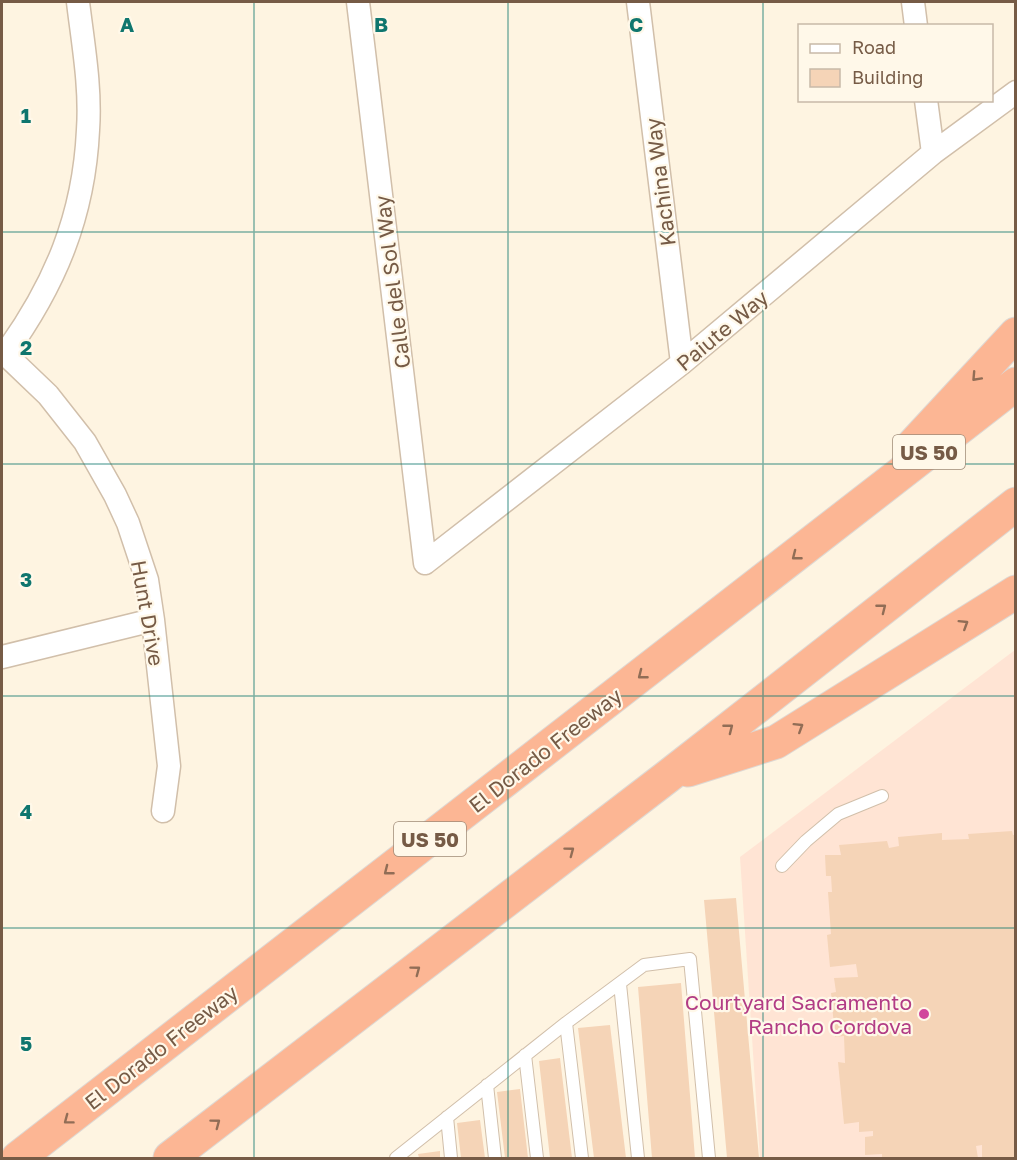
<svg xmlns="http://www.w3.org/2000/svg" width="1017" height="1160" font-family="'Golos Text',sans-serif">
<rect width="100%" height="100%" fill="#fef4e1"/>
<path fill="#ffe4d4" d="M1015 650V1158H760L740 857Z"/>
<path fill="#f5d4b7" d="M1012 831 1013 835H1016V950L1014 951V962H1016V1158H982V1145L976 1146 978 1158H882V1154L865 1155V1137L873 1136V1131L859 1132V1122L844 1124 838 1062 845 1063 844 1036 835 1037 831 993 836 992 834 978 858 977 856 964 830 967 827 935 831 934 828 892H832L831 876H826L825 855H841L839 845 887 841 889 848 899 846 898 837 942 833V840L969 839 968 834Z
M736 898 759 1158H727L704 900Z
M681 983 695 1158H652L638 987Z
M610 1025 626 1158H594L578 1028Z
M560 1058 572 1158H550L539 1061Z
M520 1089 528 1158H505L497 1092Z
M480 1120 485 1158H461L457 1123Z
M440 1151V1158H419L418 1154Z"/>
<g fill="none" stroke-linecap="round" stroke-linejoin="round">
<defs>
<path id="service" d="M782 866 806 841 838 814 882 796
M620 984 638 1158
M566 1023 582 1158
M525 1055 537 1158
M487 1085 495 1158
M447 1117 451 1158
M396 1158 566 1023 644 965 690 959 709 1158"/>
<path id="minor" d="M358 2 425 563
M638 2 682 363
M913 2 916 26
M926 100 933 153
M2 351 48 395 85 442 115 495 128 523 147 580 153 620 169 766 163 811
M5 354C55 285 84 216 88 130 91 87 83 44 78 2
M425 563 682 363 933 153 1016 92
M2 657 153 620"/>
<path id="motorway" d="M913 445 1016 334
M688 770 776 742 1016 592
M18 1158 1016 384
M170 1158 667 777 1016 504"/>
</defs>
<use href="#service" stroke="#d1bfaa" stroke-width="14"/>
<use href="#minor" stroke="#d1bfaa" stroke-width="25"/>
<use href="#motorway" stroke="#ded8d3" stroke-width="35"/>
<use href="#service" stroke="#fff" stroke-width="12"/>
<use href="#minor" stroke="#fff" stroke-width="22"/>
<use href="#motorway" stroke="#fcb694" stroke-width="33"/>
</g>
<defs><path id="oneway-chevron" d="M-2-3.5L2.5 0L-2 3.5" fill="none" stroke-width="1.6" stroke-linecap="round" stroke-linejoin="round" transform="scale(1.5)"/></defs>
<g stroke="#916d56">
<use href="#oneway-chevron" transform="translate(976 377) rotate(133)"/>
<use href="#oneway-chevron" transform="translate(796 556) rotate(142)"/>
<use href="#oneway-chevron" transform="translate(882 608) rotate(-38)"/>
<use href="#oneway-chevron" transform="translate(964 624) rotate(-32)"/>
<use href="#oneway-chevron" transform="translate(642 675) rotate(142)"/>
<use href="#oneway-chevron" transform="translate(799 727) rotate(-32)"/>
<use href="#oneway-chevron" transform="translate(729 728) rotate(-38)"/>
<use href="#oneway-chevron" transform="translate(570 851) rotate(-37)"/>
<use href="#oneway-chevron" transform="translate(388 871) rotate(142)"/>
<use href="#oneway-chevron" transform="translate(416 970) rotate(-37)"/>
<use href="#oneway-chevron" transform="translate(68 1120) rotate(143)"/>
<use href="#oneway-chevron" transform="translate(216 1123) rotate(-37)"/>
</g>
<path fill="none" stroke="#0f766e" stroke-width="1.5" stroke-opacity="0.55" d="M254 2V1158M508 2V1158M763 2V1158M2 232H1016M2 464H1016M2 696H1016M2 928H1016"/>
<circle fill="#d1479c" stroke="#fff8e9" stroke-width="2" cx="924" cy="1014" r="6"/>
<g text-anchor="middle" dominant-baseline="central" stroke-width="4.5" stroke-linejoin="round" paint-order="stroke">
<g fill="#fff8e9" stroke="#9f8a77" stroke-width="1.5">
<rect x="893" y="435" width="72" height="34" rx="4.5"/>
<rect x="394" y="822" width="72" height="34" rx="4.5"/>
</g>
<g font-size="20" font-weight="bold" fill="#765b46">
<text x="929" y="452">US 50</text>
<text x="430" y="839">US 50</text>
</g>
<g font-size="21" fill="#765b46" stroke="#fff8e9">
<text transform="translate(660 182) rotate(-97)">Kachina Way</text>
<text transform="translate(392 282) rotate(-97)">Calle del Sol Way</text>
<text transform="translate(722 330) rotate(-40)">Paiute Way</text>
<text transform="translate(148 613) rotate(80)">Hunt Drive</text>
<text transform="translate(545 750) rotate(-38)">El Dorado Freeway</text>
<text transform="translate(161 1047) rotate(-38)">El Dorado Freeway</text>
</g>
<g font-size="21" fill="#b23c85" stroke="#fff8e9" text-anchor="end">
<text x="912" y="1002">Courtyard Sacramento<tspan x="912" dy="24">Rancho Cordova</tspan></text>
</g>
</g>
<g font-size="20" text-anchor="middle" font-weight="bold" fill="#0f766e" stroke="#fff8e9" stroke-width="4.5" stroke-linejoin="round" paint-order="stroke">
<text x="127" y="32">A</text>
<text x="381" y="32">B</text>
<text x="636" y="32">C</text>
<text x="26" y="123">1</text>
<text x="26" y="355">2</text>
<text x="26" y="587">3</text>
<text x="26" y="819">4</text>
<text x="26" y="1051">5</text>
</g>
<rect width="1017" height="1160" fill="none" stroke="#765b46" stroke-width="6"/>
<rect x="798" y="24" width="195" height="78" fill="#fff8e9" stroke="#c8b9a8" stroke-width="1.5"/>
<rect x="810" y="44" width="30" height="9" fill="#ffffff" stroke="#c8b9a8" stroke-width="1.5"/>
<text x="852" y="54" font-size="18" fill="#765b46">Road</text>
<rect x="810" y="69" width="30" height="18" fill="#f5d4b7" stroke="#c8b9a8" stroke-width="1.5"/>
<text x="852" y="84" font-size="18" fill="#765b46">Building</text>
</svg>
